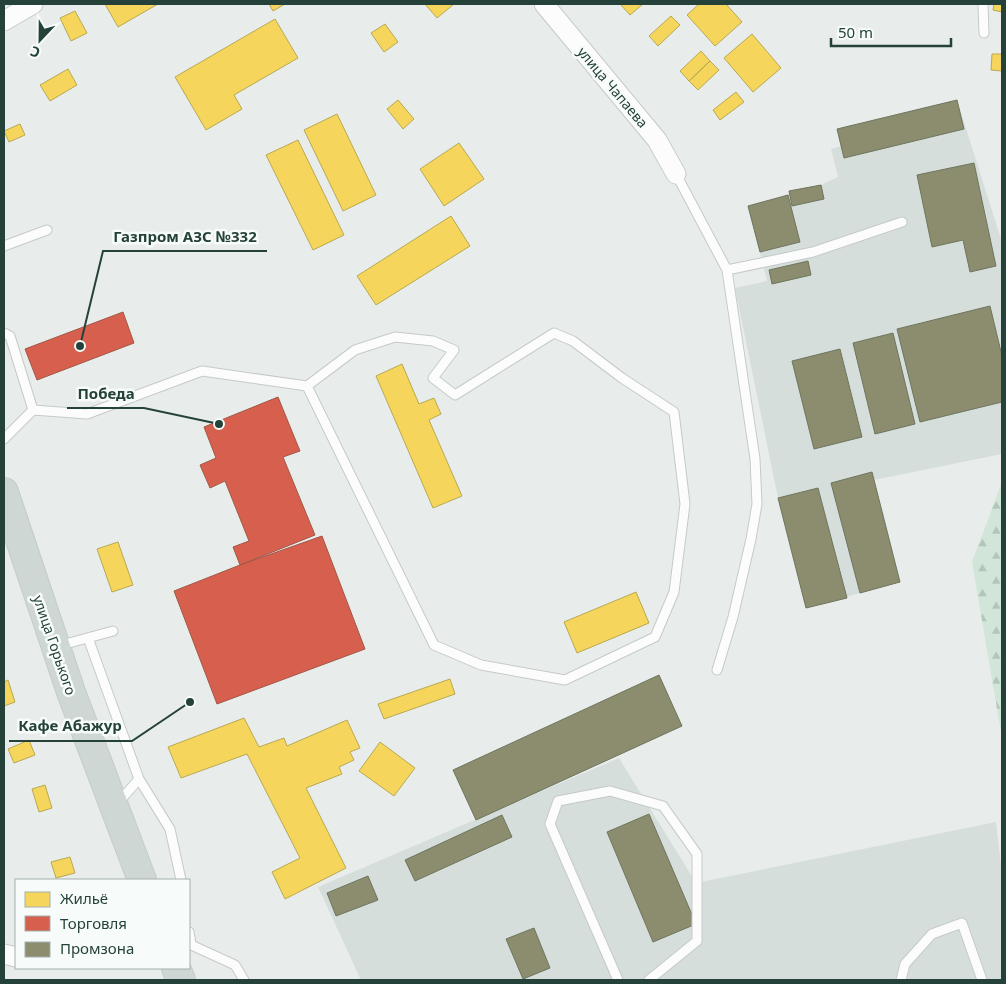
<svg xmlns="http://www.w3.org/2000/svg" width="1006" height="984" font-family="'Noto Sans',sans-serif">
<defs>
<pattern id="forest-firs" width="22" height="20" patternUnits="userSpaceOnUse" patternTransform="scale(1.25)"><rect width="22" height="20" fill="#d1e6d8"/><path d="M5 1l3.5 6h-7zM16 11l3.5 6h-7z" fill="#b3c6ba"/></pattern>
</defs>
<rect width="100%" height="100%" fill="#e8edeb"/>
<path fill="#d6dedb" d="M957 100 1002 242V454L874 480 900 582 806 608 778 498 735 288 767 281 748 206 788 196 789 191 821 185 838 177 831 149 841 146 837 129Z
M619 758 696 883 996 822 1002 874V980H355L360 978 318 887Z"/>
<path fill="url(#forest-firs)" d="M1002 482V738L972 562Z"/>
<path fill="#f6d55c" stroke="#b7a952" d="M105 4H158L118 27Z
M269 4H285L273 11Z
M425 4H454L437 18Z
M620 4H643L630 15Z
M699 4H726L742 22 715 46 687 15Z
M994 4H1002V12L993 10Z
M75 11 87 33 71 41 60 18Z
M671 16 680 25 658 46 649 36Z
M275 19 298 58 234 95 242 109 206 130 175 77Z
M385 24 398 42 384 52 371 33Z
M752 34 781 68 753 92 724 58Z
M701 51 710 61 689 81 680 71Z
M992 54H1002V71L991 70Z
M710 61 719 70 698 90 689 81Z
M68 69 77 85 50 101 40 85Z
M736 92 744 102 720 120 713 110Z
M398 100 414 119 403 129 387 109Z
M337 114 376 195 343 211 304 130Z
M20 124 25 135 9 142 4 131Z
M298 140 344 235 313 250 266 155Z
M459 143 484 179 444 206 420 169Z
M451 216 470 246 376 305 357 276Z
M402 364 419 404 434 398 441 414 429 420 462 496 433 508 376 376Z
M118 542 133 585 112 592 97 549Z
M636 592 649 623 577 653 564 622Z
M450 679 455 694 384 719 378 704Z
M8 680 15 702 4 706V682Z
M244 718 259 747 284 738 287 746 347 720 360 748 350 752 354 760 339 767 342 774 306 788 346 868 285 899 272 872 300 858 247 754 181 778 168 747Z
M29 740 35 755 14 763 8 749Z
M380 742 415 768 394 796 359 771Z
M45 785 52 808 39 812 32 789Z
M70 857 75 873 56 878 51 862Z"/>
<path fill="#d6604d" stroke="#a15747" d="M123 312 134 343 37 380 25 349Z
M278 397 300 451 283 457 315 535 240 565 233 547 249 541 225 481 210 488 200 465 216 458 204 427Z
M322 536 365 649 217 704 174 591 240 565Z"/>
<path fill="#8c8c6e" stroke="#6d765e" d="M957 100 964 129 844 158 837 129Z
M974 163 996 266 970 272 963 240 932 247 917 175Z
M821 185 824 199 792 206 789 191Z
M788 195 800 242 760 252 748 206Z
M808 261 811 275 772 284 769 270Z
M990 306 1002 356V402L920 422 897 329Z
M893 333 915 424 875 434 853 343Z
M840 349 862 437 814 449 792 361Z
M872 472 900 582 860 593 831 483Z
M818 488 847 598 806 608 778 498Z
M659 675 682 726 476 820 453 770Z
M649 814 696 924 653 942 607 832Z
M502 815 512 837 415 881 405 860Z
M368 876 378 900 336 916 327 893Z
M534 928 550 968 523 979 506 939Z"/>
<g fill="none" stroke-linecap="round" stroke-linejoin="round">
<defs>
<path id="lane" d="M983 4 984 33
M676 174 727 270 755 459 757 504 751 539 733 617 717 670
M4 246 47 230
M727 270 813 252 902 222
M4 333 10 336 33 410 4 439
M33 410 87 414 202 371 307 386 355 350 395 337 433 341 454 350 433 378 455 395 554 333 573 341 622 378 674 412 685 504 674 592 655 637 565 680 481 665 434 645 307 386
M88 638 139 779 118 803
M58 646 113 631
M139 779 170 829 181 880
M189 932 191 944
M189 944 235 965 244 980
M618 980 550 824 558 801 610 791 663 806 697 854V941L649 980
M901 980 905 964 932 934 962 923 982 980"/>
<path id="street" d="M544 4 657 140 676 174
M4 21 33 4
M4 954 16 957"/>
<path id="primary" d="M4 492 71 692 142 880
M176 968 181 980"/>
</defs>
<use href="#lane" stroke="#c5cac8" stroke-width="11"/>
<use href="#street" stroke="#c5cac8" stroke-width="21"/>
<use href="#primary" stroke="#c3ccc9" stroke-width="30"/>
<use href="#lane" stroke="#fcfcfc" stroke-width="9"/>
<use href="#street" stroke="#fcfcfc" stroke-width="19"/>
<use href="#primary" stroke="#cfd7d5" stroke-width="28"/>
</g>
<g text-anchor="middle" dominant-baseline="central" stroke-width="5" stroke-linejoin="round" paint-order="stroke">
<g font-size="14" fill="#24423a" stroke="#f7fbf9">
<text transform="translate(613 87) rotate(50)">улица Чапаева</text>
<text transform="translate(55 645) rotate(71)">улица Горького</text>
</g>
</g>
<path fill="none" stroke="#24423a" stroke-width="2" d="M80 346L103 251H267M219 424L144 408H67M190 702L132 741H9"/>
<g fill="#24423a" stroke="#f7fbf9" stroke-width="2">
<circle cx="80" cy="346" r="5"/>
<circle cx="219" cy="424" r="5"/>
<circle cx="190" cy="702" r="5"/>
</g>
<g font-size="15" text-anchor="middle" font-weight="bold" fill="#24423a" stroke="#f7fbf9" stroke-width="5" stroke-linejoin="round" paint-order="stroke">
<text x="185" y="242">Газпром АЗС №332</text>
<text x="106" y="399">Победа</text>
<text x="70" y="731">Кафе Абажур</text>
</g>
<rect width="1006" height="984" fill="none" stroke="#24423a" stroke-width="10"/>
<rect x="15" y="879" width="175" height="90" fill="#f7fbf9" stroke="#a3b1ad"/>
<rect x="25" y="892" width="25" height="15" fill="#f6d55c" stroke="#a3b1ad"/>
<text x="60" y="904" font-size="15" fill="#24423a">Жильё</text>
<rect x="25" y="916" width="25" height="15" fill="#d6604d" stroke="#a3b1ad"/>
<text x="60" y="929" font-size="15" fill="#24423a">Торговля</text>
<rect x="25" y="942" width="25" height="15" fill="#8c8c6e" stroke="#a3b1ad"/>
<text x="60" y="954" font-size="15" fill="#24423a">Промзона</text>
<g transform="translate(40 40) rotate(202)" stroke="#f7fbf9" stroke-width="4" paint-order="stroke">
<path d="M0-4L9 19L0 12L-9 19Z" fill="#24423a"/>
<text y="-8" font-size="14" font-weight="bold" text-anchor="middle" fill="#24423a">С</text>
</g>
<path d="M831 38v8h120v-8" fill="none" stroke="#24423a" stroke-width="2.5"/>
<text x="838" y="38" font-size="15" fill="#24423a" stroke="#f7fbf9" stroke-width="4" paint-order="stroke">50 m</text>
</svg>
